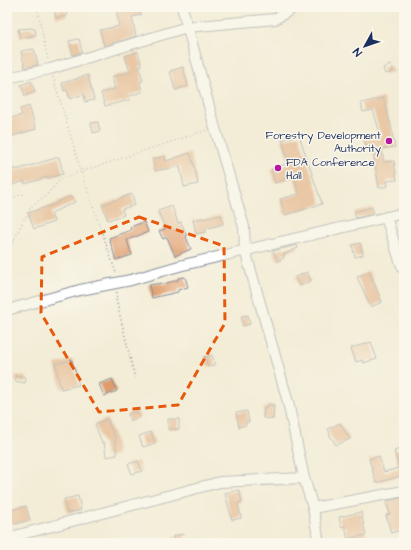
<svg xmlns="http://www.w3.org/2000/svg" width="411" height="550" font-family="'Architects Daughter',sans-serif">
<rect width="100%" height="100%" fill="#fbf7ec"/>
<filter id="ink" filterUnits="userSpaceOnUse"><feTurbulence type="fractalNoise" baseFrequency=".025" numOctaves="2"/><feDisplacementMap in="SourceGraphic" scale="8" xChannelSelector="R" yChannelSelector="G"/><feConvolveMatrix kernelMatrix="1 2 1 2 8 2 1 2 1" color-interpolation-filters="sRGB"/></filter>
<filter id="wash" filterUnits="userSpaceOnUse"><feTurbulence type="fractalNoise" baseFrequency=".012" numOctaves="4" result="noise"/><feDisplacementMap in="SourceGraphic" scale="16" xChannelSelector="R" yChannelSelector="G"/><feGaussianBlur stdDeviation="0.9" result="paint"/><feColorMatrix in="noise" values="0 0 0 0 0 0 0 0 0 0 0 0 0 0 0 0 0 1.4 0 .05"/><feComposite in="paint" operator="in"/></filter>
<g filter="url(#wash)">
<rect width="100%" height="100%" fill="#f3edd7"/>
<g id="blocks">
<path fill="#df9c6c" d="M122 7H131V10L140 9 141 15 132 17 136 36 104 46 100 30 119 26 116 8Z
M66 9 67 16 56 18 55 11Z
M32 28V29H35L36 35 20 38 18 29Z
M79 39 82 52 73 55 69 41Z
M34 49 38 65 25 68 21 51Z
M138 52 142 66H139L143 81 140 82 142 92 129 96 130 100 105 106 101 93 115 89 112 77 130 72 125 56Z
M391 65 393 72 385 74 383 68Z
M183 67 188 86 175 90 170 71Z
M88 75 94 100 85 102 84 94 70 99 67 90 64 91 62 83 77 79V78Z
M31 81 35 92 25 96 21 85Z
M383 98 391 126 395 147 382 149 384 162 394 161 397 180 387 181 388 186 379 188 372 145 366 146 364 139 381 136 373 110 363 112 361 103Z
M29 106 36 129 9 137 7 130V119L22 115 20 109Z
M98 122 100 131 93 133 91 123Z
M299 135 322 204 285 215 280 199 299 194 294 177 275 183 271 169 289 163 282 140Z
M190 153 195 169 198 184 184 187 180 166 155 171 152 159 165 156 166 161Z
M59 157 63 174 48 178V177L25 184 24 181 7 187V171L15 168 16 170Z
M132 194 135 205 122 209 124 215 108 220 102 205Z
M70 196 71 198 73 197 75 202 51 213 54 222 34 229 28 213 58 203 57 202Z
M172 206 178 223 181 222 187 236 186 237 191 249 175 256 167 237 163 239 159 231 165 229 158 211Z
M372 207 374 214 356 218 354 212Z
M221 215 223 224 205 229 206 232 196 234 193 220 203 218V219Z
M144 222 148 232 127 240 132 255 116 260 109 238 131 230 130 227Z
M360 243 363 255 355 257 352 245Z
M297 245 298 248 283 255 284 258 278 261 273 251Z
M369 271 382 302 371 307 357 277Z
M307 272 311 281 299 286 295 277Z
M185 277 188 287 178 290V292L152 298 149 285 162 283 163 284 178 280V278Z
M248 315 250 324 243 326 241 316Z
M371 342 377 359 363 363 362 360 356 362 351 348Z
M212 355 215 365 208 367 205 357Z
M72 360 79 385 61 389 55 364Z
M16 375 26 377 25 383 15 381Z
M112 379 117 391 104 396 99 384Z
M267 405H274L273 419 263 418 264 407 267 408Z
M137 411 140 417 130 421 128 414Z
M247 411 249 422H246V425L239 427 236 413Z
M107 419 115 438 117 455 106 457 104 442 102 443 95 424Z
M168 419H179V429H168Z
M340 423 350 439 336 445 329 434 330 433 328 429Z
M151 432 155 443 143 447 139 436Z
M404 448V479H402L401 476 376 483 369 459 379 456 384 472 399 468 394 451Z
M138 461 142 471 132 474 128 464Z
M239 490 242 502 238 503 241 518 232 520 225 493Z
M78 496 81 510 67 513 64 499Z
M401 498 404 508V518L402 519 404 529 391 533 386 515 390 514 386 501Z
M26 506 30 520 15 524 14 522 7 524V511Z
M361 512 366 535 348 539 345 526 341 527 339 517Z
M184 534 186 543H174L173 536Z"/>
</g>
</g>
<g filter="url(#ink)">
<use href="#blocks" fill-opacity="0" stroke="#878e9a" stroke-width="1"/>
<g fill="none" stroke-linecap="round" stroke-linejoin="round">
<defs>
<path id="minor" d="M182 7 215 128 244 227 245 250 288 402 304 478 313 508 319 543
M7 78 50 69 187 27 275 19 295 7
M386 217 400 261 404 270
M7 310 80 290 131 280 179 266 404 213
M313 508 404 491
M7 538 220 482 304 478"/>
</defs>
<use href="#minor" stroke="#878e9a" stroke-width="12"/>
<path stroke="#878e9a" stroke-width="1.5" stroke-dasharray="1 3" stroke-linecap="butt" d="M37 7 48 60
M53 77 81 171 116 273
M7 199 24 194
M7 252 13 243 19 229 31 207 47 194 62 178 207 130
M117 292 116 299 135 378"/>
<use href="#minor" stroke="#fff" stroke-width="10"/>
</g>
</g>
<path d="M0 0H411V550H0ZM139 217 224 246 225 323 178 405 99 412 41 313 42 257Z" fill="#f3edd7" fill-opacity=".55" fill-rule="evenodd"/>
<path fill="none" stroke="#e8590c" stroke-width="3" stroke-dasharray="8 5" stroke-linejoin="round" d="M139 217 224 246 225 323 178 405 99 412 41 313 42 257Z"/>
<g fill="#b5179e" stroke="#fbf7ec" stroke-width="1.5">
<circle cx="389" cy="141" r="4"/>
<circle cx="278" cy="168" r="4"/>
</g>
<g text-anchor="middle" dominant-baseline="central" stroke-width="3" stroke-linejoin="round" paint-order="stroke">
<g font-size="11" fill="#1b2f5e" stroke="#fbf7ec" text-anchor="end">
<text x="381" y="135">Forestry Development<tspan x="381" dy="13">Authority</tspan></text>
<text x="286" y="162" text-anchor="start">FDA Conference<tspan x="286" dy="13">Hall</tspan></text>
</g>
</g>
<rect width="411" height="550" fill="none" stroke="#fbf7ec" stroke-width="24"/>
<g transform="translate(365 46) rotate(230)" stroke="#fbf7ec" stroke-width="3" paint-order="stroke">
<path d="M0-3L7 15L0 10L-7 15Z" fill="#1b2f5e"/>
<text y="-6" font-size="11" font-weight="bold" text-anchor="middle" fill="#1b2f5e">N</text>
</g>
</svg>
